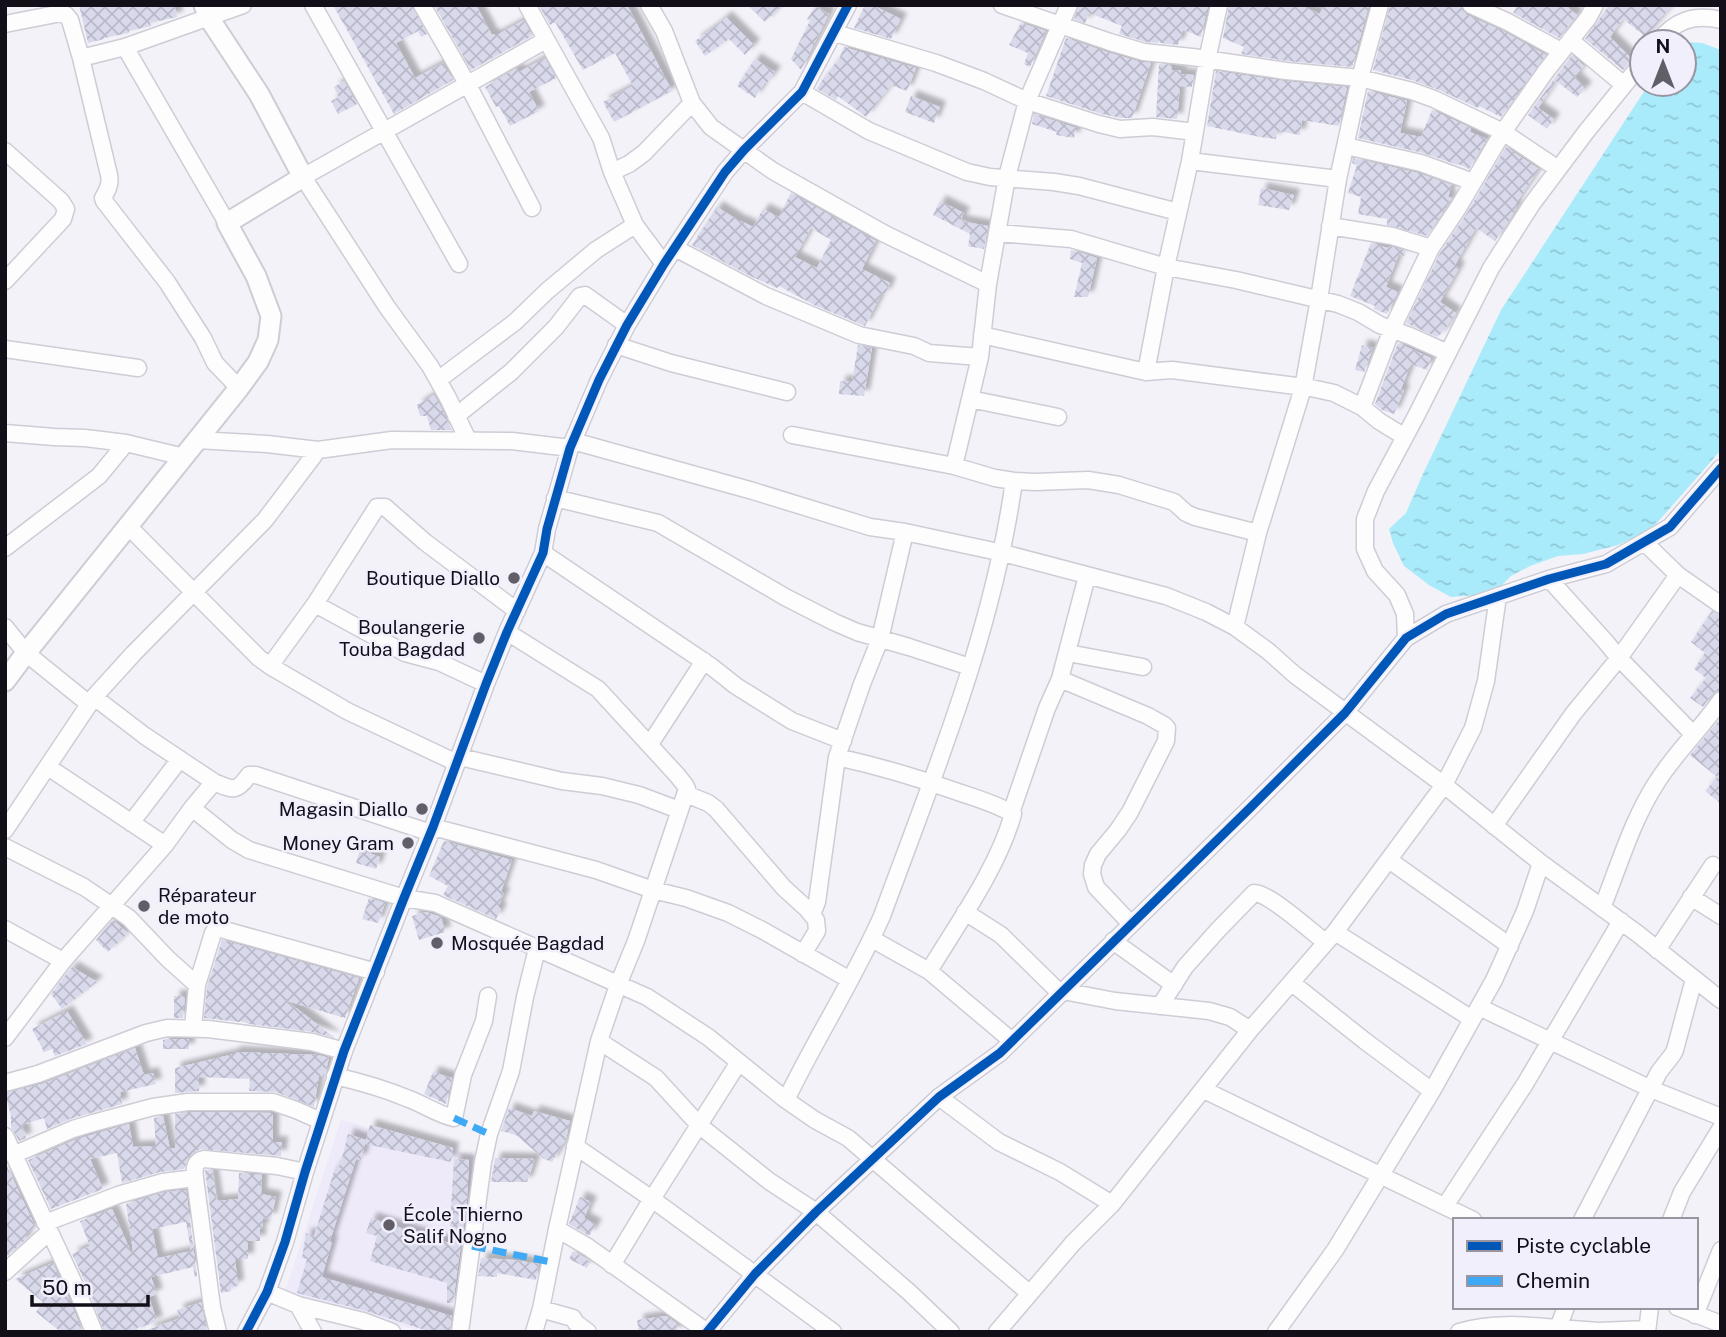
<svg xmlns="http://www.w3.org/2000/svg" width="1726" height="1337" font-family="'Public Sans',sans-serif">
<defs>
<pattern id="water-ripples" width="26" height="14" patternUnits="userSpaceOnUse" patternTransform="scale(1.75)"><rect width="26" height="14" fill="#a9ebfa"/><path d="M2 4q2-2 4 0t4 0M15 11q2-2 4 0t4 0" fill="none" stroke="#90c8d6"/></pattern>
<pattern id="building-cross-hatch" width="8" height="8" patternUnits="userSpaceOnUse" patternTransform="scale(1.75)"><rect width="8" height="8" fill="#d9d9ec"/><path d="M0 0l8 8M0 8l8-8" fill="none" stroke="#b9b9ca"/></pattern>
<filter id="shadow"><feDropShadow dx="6" dy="-6" stdDeviation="2" flood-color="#0004"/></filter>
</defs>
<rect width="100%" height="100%" fill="#f3f2f9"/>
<path fill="#eeeafa" d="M341 1120 479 1157 455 1332H423L285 1292Z"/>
<path fill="url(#water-ripples)" d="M1685 42 1702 43 1721 50V450L1656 524 1639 535 1618 545 1583 554 1558 556 1530 566 1511 576 1497 590 1476 595 1451 597 1429 585 1404 566 1393 543 1389 529 1406 513 1422 476 1501 310 1649 84H1684V43Z"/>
<path fill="url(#building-cross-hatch)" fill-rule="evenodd" filter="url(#shadow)" d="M79 5H175L177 17 150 23 151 26 129 31V33L104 38V39L88 43Z
M333 5H412L427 34 421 37 418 31 396 43 415 78 443 63 453 80 394 114Z
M434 5H476L492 35 494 34 495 36 524 20 532 36 471 70Z
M539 5H627L672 91 614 122 603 102 633 86 615 53 583 70 555 22 550 25Z
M748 5H782L765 22Z
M865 5H872L901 19 891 39 854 28Z
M1079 5H1208L1201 37 1183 30 1178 45 1161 43 1159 41 1158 43 1146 42 1119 34 1122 26 1089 13 1085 23 1074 19Z
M1229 5H1253L1268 8 1269 5H1300L1320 14 1323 5H1369L1352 67 1287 61 1241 54 1244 47 1223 38Z
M1390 5H1461L1462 10 1467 15 1503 31 1546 55 1501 117 1479 106 1478 108 1439 90 1412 80 1373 70Z
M1518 5H1565L1577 15 1559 38 1513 13Z
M1606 5H1672L1646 37 1623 19 1610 37 1632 59 1623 70 1585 39 1608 7Z
M816 6 829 14 801 70 791 59 810 21 807 19Z
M726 17 754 45 745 55 729 39 705 56 695 41 716 26Z
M1021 23 1046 31 1030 67 1024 64 1028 53 1009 45Z
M1066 38 1107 52 1141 62 1151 63 1132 118H1121L1102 114 1046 96Z
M844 47 916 68 907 91 891 85 866 117 838 96 836 100 819 90 817 88 825 76 826 77 835 63 837 64Z
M1572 55 1584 66 1575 77 1586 88 1577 97 1556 81 1538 108 1554 119 1547 129 1528 115Z
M545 58 556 78 529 92 539 111 510 126 499 106 496 107 485 87 517 68 519 72Z
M755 59 775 72 767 83 765 82 755 98 737 86Z
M1159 64 1172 65 1171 70H1181L1180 74 1194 75 1192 87 1180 86 1177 119 1156 117Z
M1216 71 1284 81 1347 87 1339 126 1302 120 1300 135 1277 131 1276 139 1260 137 1207 126Z
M344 81 357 104 338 114 331 101 339 97 334 87Z
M1368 91 1407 101 1400 133 1421 137 1432 110 1471 128 1470 132 1487 139 1469 169 1458 164V165L1423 153 1358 138Z
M911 96 940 107 934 123 905 112Z
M1034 114 1076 128 1074 138 1056 135 1057 132 1032 124Z
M1506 147 1539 169 1515 205 1517 206 1510 219 1495 241 1476 228 1455 265 1459 268 1440 302 1456 313 1442 333 1437 337 1406 323 1440 253 1467 213Z
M1353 158 1418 173 1452 185 1448 197 1452 198 1427 236 1387 225V219L1358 214 1361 197 1348 193 1357 165 1352 163Z
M1261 188 1294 195 1289 210 1258 205Z
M791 193 876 241 862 269 890 283 885 295 882 293 865 326 814 305 779 286 777 288 750 276 692 245 717 207 741 222V221L753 227 763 209 779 217ZM811 228 831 240 817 268 795 257Z
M940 201 964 213 960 221 988 226 984 249 968 246 970 234 933 215Z
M1371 243 1388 248 1390 246 1406 251 1404 256 1399 254 1386 287 1398 292 1387 314 1374 309 1375 306 1350 296Z
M1071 250 1097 258 1088 297H1074L1082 263 1070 259Z
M1398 343 1431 358 1427 370 1411 364 1401 389 1404 390 1394 414 1382 410 1375 404Z
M858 345 872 348 864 396 839 394 840 381 852 382Z
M1362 345 1373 348 1364 372 1355 370Z
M434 395 439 403 452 430H431L427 416H420L417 405Z
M1712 611 1721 615V690L1713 693 1703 707 1690 698 1706 678 1694 669 1705 653 1691 642Z
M1721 718V804L1705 791 1717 777 1690 755Z
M444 841 512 860 501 892 504 894 498 907 501 909 496 919 443 895 448 886 429 876Z
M360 850 380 857 376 869 356 863Z
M369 898 385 903 378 923 362 919Z
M426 912 441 917 445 932 419 940 412 916Z
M113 920 128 933 108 952 96 940Z
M222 940 359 978 345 1018 287 1001 335 1038 313 1032 250 1024 240 1021V1022L204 1018 207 987Z
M72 967 97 982 62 1009 51 994Z
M174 996H185L183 1018H174Z
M67 1011 87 1044 55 1056 52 1049 44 1052 32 1029Z
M168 1039H189V1049H163V1040Z
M135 1048 144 1075 153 1073 156 1084 120 1092 122 1104 70 1119 47 1129 44 1118 22 1125 26 1138 19 1141 11 1127V1116L5 1093 42 1084Z
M234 1052 318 1055 329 1058 324 1077 319 1076 314 1107 276 1092 249 1091 250 1079 199 1077V1091L175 1093V1068L234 1054Z
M433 1072 452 1078 446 1104 424 1094Z
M509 1108 532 1116 534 1111 570 1121 566 1139 552 1162 544 1159 516 1135 501 1131Z
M189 1112 273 1113V1142H282L281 1156 201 1149 195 1151 189 1157 184 1169 160 1172 122 1183 117 1153 90 1159 103 1189 51 1209 28 1160 77 1139 129 1124 133 1147 156 1146 154 1118 163 1116 170 1149 175 1148V1114Z
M370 1125 453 1148 451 1162 365 1144Z
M348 1134 366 1140 361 1160 356 1159 330 1241 332 1242 322 1277 452 1316 450 1332H431L366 1311 297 1293 307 1259 302 1258 306 1233 314 1236 336 1165 340 1166Z
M495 1158 535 1159 527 1182H491Z
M454 1159 469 1160 467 1200 453 1303H447V1283L370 1261 377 1236 366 1233 371 1218 449 1243Z
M5 1162 35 1226 25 1236 27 1238 5 1258Z
M205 1170H212L217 1201 238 1199 239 1173 262 1175 261 1194 276 1197 271 1219 263 1218V1229H260V1241H248V1259H235L238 1286 231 1287V1291L221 1293Z
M186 1190 197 1276 195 1277 193 1267 151 1277 157 1294 149 1297 157 1322 137 1328 139 1332H104L87 1286 72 1254 90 1246 80 1221 112 1209 131 1252 133 1251 126 1204 165 1192ZM186 1222 191 1251 158 1258 152 1229Z
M580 1197 591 1202 584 1218 596 1225 589 1236 569 1224Z
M573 1251 590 1262 587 1268 569 1259Z
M481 1258 514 1260 539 1264 536 1280 497 1273V1277L478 1276Z
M53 1263 67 1294 83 1332H61L36 1312 43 1302 15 1279Z
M201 1302 207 1332H148L147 1330 180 1318 177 1310Z
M666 1316 676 1323 678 1332H639L637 1320Z"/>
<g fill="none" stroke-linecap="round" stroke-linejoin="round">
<defs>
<path id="minor" d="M313 5 459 264
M422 5 468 85 532 208
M527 5 601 138 612 172 635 225
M649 5 664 31 692 103 711 127 773 171 885 234 988 284
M1002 5 1110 42 1144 52 1192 57 1286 71 1360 78 1412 91 1434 99 1503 132 1558 169
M1471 5 1508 22 1561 51
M5 24 61 13 66 15 70 20 81 58 109 175C111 184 107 191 103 198L104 201 167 282 203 338 215 363 239 388
M835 33 936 63 984 81 1027 101 1099 124 1120 129 1153 127 1195 132
M1570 40 1624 85
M1658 42C1675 20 1694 14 1721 20
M125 47 227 223
M81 58 125 47 243 5
M802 92 869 131 967 172 990 177 1054 182 1079 186 1178 212
M1346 146 1421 163 1473 182
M5 151 61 201 66 209 63 219 5 281
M1190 161 1338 179 1360 78 1380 5
M612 172 629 164 644 153 692 103
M1330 226 1392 236 1431 248
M998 233 1071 239 1166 267 1236 280 1338 304 1358 312 1380 325 1410 336 1448 353
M675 248 766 296 859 335 914 346 929 353 980 357
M982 335 1146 372 1166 267 1190 161 1207 60 1219 5
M616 345 671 363 787 392
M5 349 138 368
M1146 372 1172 370 1311 388 1334 393 1362 407 1379 421 1405 437
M438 380 515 322 547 291 596 250 635 225 664 264
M1362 407 1392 329 1431 248 1458 208 1503 132 1546 71 1588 18 1595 5
M456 416 511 372 556 327 580 296 585 295 627 325
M1058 417 970 399 980 357 988 284 1007 177 1027 101 1069 5
M5 433 54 437 85 438 126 443 184 457
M792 435 954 466 970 399
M197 440 267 444 318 450 392 440 512 441 570 448
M468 440 448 398 430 366 387 307 303 177 546 40
M573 441 753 491 870 527 905 532 1003 553 1166 596 1206 612 1235 627 1268 651 1295 675 1444 785 1541 863 1638 934 1721 1000
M954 466 995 478 1014 481 1035 482 1088 480 1119 485 1174 502 1186 513 1195 517 1258 533
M555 498 658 523 785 597 834 622 857 632 909 647 970 667
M128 526 259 658 270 666 347 711 457 763
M1644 542 1678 575
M5 548 99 476 126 443
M543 553 712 667 736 686 792 721 843 741
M1549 579 1605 641 1619 658 1693 734
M315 604 405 653 439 662 486 684
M5 627 26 653 89 704
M1235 627 1258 533 1303 388 1319 299 1338 179
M507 632 598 689 677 775 685 785 687 789 636 941 618 985 599 1041 557 1229 541 1309 534 1332
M1406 638 1405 614 1397 595 1375 571 1365 549V519L1376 491 1415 418 1491 268 1532 204 1586 132 1642 63
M1068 653 1143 667
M270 666 315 604 377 507H385L425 542 517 611
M1060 679 1148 716 1164 725 1167 728 1166 741 1130 812 1118 830 1098 854 1093 865 1092 874 1096 887 1131 924
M94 697 145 736 214 782 192 808
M650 744 704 661
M460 757 562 781 602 786 639 795 679 810
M837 757C878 766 918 778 958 792 976 798 997 804 1013 814 998 868 958 923 929 971
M48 767 165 845
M214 782C233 790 236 793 249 775H256L431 833
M686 794 708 803 716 809 784 888 806 908 816 920 817 931 803 954
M1011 813 1047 708 1060 679 1087 576
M131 823 180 759
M1494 826 1573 714 1619 658 1678 575 1721 605
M433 827 596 870 653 890 686 898 728 913 762 930 850 980
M5 830 94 697 134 653 265 520 318 450
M5 847 84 887 112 906 129 918 168 959 197 985
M1389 860 1510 946
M1691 897 1721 916
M1602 908C1619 866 1632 820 1657 782 1675 753 1701 729 1721 700
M965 912 1001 935 1061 994
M812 914 817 902 837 757 862 684 880 639 905 532
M5 929 63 961
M1335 932 1472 1019
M872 939 929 971 1012 1041
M1113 941 1174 985
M1657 950 1713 865
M1292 983 1365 1041 1432 1091
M1063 991 1115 1001 1209 1011 1230 1017 1250 1030
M1160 1006 1185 967 1218 930 1254 893C1269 893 1311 931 1325 942
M1479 1007 1651 1089 1721 1117
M193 1028 197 985 213 933 216 929H221L376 972
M5 1038 63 961 165 845 192 808 232 840 249 850 404 898 435 903 647 997 708 1037 786 1100 815 1120 848 1138 1029 1293
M599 1041 656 1078 700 1126 769 1181 816 1212 909 1292 951 1332
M335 1076C361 1082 385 1089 409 1099 425 1105 437 1114 454 1118L463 1075 484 1021 488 996
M5 1083 38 1074 146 1033 167 1028 208 1029 312 1042 344 1051
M1204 1090 1473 1220
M939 1097 999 1142 1060 1172 1112 1204
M786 1100C816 1038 854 979 882 916 934 774 993 632 1014 481
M5 1136 77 1290 94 1332
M575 1146 652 1199 739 1062
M13 1155 73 1129 93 1123 153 1107 188 1102H273L296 1110 321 1121
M1445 1206 1525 1084 1621 921
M1582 1220 1659 1072 1673 1054 1675 1050 1694 979
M1671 1220 1682 1192 1721 1128
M45 1223 118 1195 163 1182 195 1178
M557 1229 588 1247 707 1332
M612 1265 652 1199 833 1332
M5 1272 49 1232
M267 1292 298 1305 363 1321 392 1332
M298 1305 313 1332
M1677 1307 1721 1324
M541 1309 573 1318 576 1323 588 1332
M1695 1315 1721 1250
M218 1332 212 1307 195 1178C194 1169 194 1161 204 1159L277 1166 305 1172
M246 1332 267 1292 285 1242 305 1172 344 1051 404 898 433 827 486 684 507 632 543 553 547 529 570 448 599 380 627 325 664 264 725 172 744 150 802 92 848 5
M460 1332 483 1162 489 1134 511 1071 525 997 537 949
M707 1332 755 1274 816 1212 939 1097 1000 1053 1250 808 1345 713 1406 638 1446 614 1549 579 1606 564 1670 527 1721 468
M997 1332 1073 1243 1112 1204 1250 1030 1335 932 1444 785 1473 728 1486 681 1498 596
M1276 1332 1335 1250 1432 1091 1494 980 1525 911 1541 863
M1459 1332C1490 1322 1525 1325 1558 1328L1566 1307
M1557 1332 1558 1328 1599 1331 1647 1329
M1647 1332 1650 1307"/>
<path id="tertiary" d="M5 681 26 653 239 388 258 362 268 340 271 316 256 276 227 223 303 177 259 94 209 18 204 5"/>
</defs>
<use href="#minor" stroke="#ceccd5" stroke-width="19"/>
<use href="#tertiary" stroke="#ceccd5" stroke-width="23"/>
<use href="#minor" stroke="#fdfdfe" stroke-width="16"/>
<use href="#tertiary" stroke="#fdfdfe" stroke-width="19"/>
<path stroke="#3fa9f5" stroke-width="7" stroke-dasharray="14 7" stroke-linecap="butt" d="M454 1118 489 1134
M472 1246 551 1262"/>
<defs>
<path id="cycleway" d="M246 1332 267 1292 285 1242 305 1172 344 1051 404 898 433 827 486 684 507 632 543 553 547 529 570 448 599 380 627 325 664 264 725 172 744 150 802 92 848 5
M707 1332 755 1274 816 1212 939 1097 1000 1053 1250 808 1345 713 1406 638 1446 614 1549 579 1606 564 1670 527 1721 468"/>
</defs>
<use href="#cycleway" stroke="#f2effc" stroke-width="13"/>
<use href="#cycleway" stroke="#0057b8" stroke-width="9"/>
</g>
<g fill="#615e67" stroke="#f2effc" stroke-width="2.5">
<circle cx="514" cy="578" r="7"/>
<circle cx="479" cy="638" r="7"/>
<circle cx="422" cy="809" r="7"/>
<circle cx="408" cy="843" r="7"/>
<circle cx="144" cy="906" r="7"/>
<circle cx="437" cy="943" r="7"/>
<circle cx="389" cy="1225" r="7"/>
</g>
<g text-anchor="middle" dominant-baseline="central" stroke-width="5" stroke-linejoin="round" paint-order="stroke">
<g font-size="19" fill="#120f19" stroke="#f2effc" text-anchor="end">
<text x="500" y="578">Boutique Diallo</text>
<text x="465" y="627">Boulangerie<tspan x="465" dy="22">Touba Bagdad</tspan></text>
<text x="408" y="809">Magasin Diallo</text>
<text x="394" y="843">Money Gram</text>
<text x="158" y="895" text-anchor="start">Réparateur<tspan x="158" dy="22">de moto</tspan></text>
<text x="451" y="943" text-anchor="start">Mosquée Bagdad</text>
<text x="403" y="1214" text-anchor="start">École Thierno<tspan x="403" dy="22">Salif Nogno</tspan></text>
</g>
</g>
<rect width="1726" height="1337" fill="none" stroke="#120f19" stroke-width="14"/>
<rect x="1453" y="1218" width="245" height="91" fill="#f2effc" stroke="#9895a1" stroke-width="2"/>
<rect x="1467" y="1241" width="35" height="10" fill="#0057b8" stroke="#9895a1" stroke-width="2"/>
<text x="1516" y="1253" font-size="21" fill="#120f19">Piste cyclable</text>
<rect x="1467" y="1276" width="35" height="10" fill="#3fa9f5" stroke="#9895a1" stroke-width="2"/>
<text x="1516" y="1288" font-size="21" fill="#120f19">Chemin</text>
<g transform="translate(1663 63)"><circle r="33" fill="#f2effc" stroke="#9895a1" stroke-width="2"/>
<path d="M0-5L12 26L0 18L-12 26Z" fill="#615e67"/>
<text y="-10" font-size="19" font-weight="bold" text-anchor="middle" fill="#120f19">N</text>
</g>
<path d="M32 1295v10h116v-10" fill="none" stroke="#120f19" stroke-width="3.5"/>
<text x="42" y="1295" font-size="21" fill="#120f19" stroke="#f2effc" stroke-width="5" paint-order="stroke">50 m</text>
</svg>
